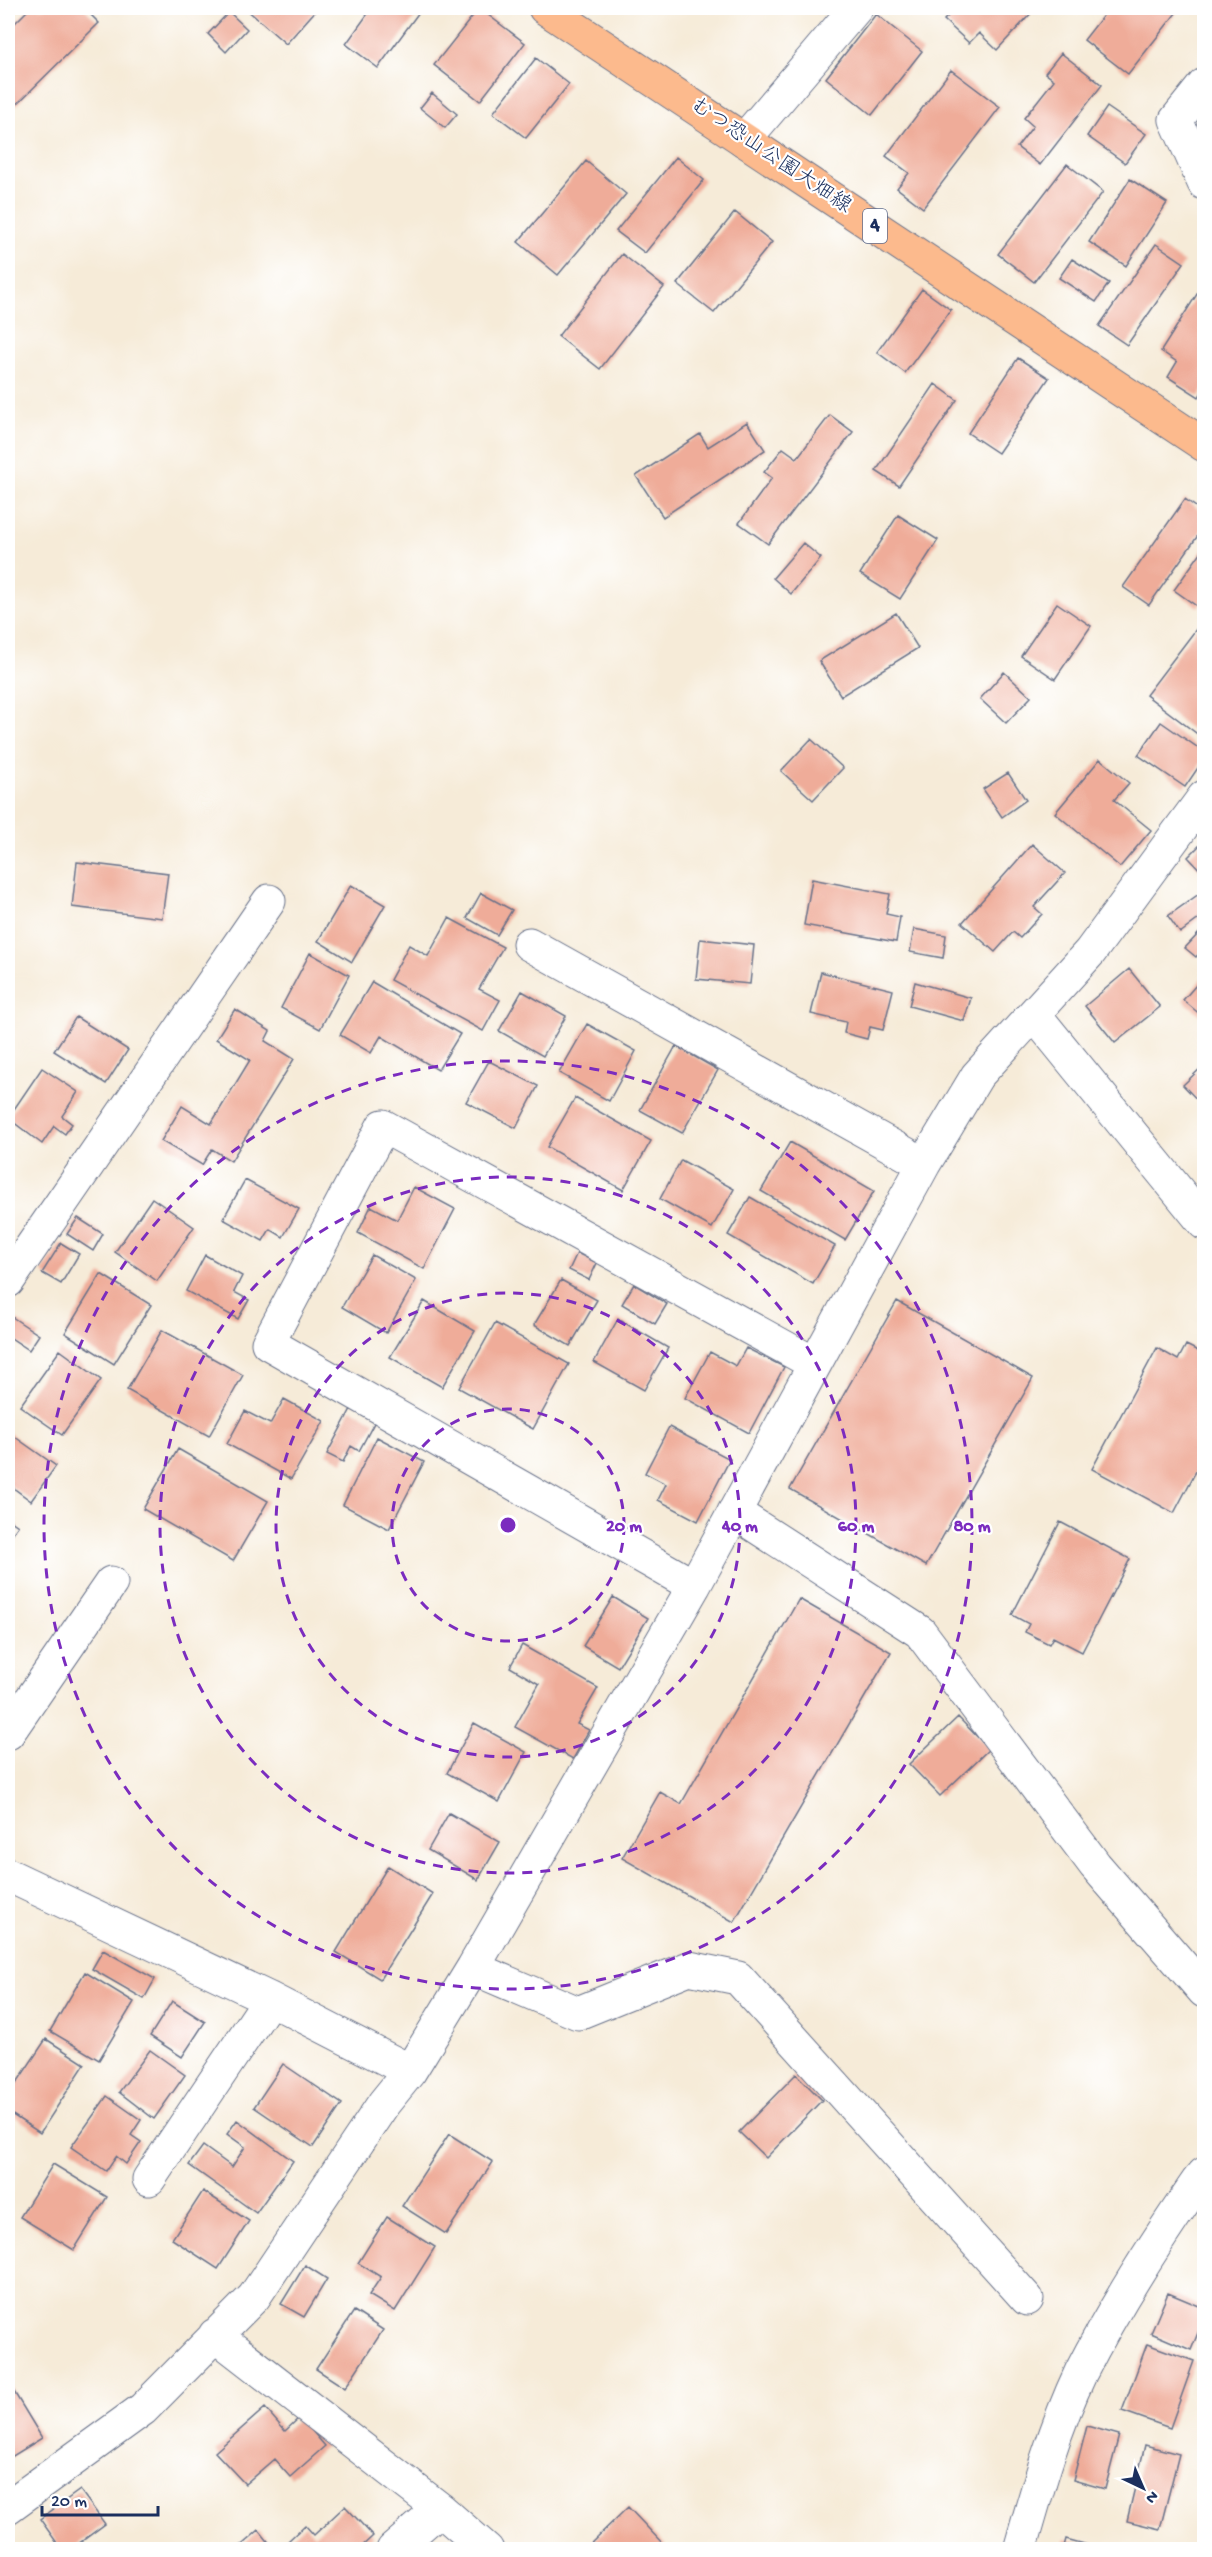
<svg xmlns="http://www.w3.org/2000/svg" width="1212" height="2557" font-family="'Gochi Hand','Klee One',sans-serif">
<rect width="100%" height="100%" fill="#fff"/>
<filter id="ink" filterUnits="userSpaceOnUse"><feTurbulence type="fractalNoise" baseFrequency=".0167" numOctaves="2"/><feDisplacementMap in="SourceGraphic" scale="12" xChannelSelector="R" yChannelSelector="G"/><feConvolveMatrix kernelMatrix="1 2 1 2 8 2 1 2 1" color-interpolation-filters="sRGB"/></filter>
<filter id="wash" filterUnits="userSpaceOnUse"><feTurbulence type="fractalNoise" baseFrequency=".008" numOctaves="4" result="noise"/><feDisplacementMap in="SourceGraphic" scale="24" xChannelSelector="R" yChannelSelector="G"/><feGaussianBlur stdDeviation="1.35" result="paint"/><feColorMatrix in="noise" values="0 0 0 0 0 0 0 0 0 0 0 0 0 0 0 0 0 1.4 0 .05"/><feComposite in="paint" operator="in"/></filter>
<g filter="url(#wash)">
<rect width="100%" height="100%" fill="#f6ebd8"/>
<g id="blocks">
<path fill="#efac99" d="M30 8H84L99 23 8 113V30Z
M245 8H318L286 44Z
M372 8H422L378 68 346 44Z
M479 8 525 43 480 101 434 65Z
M956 8H1036L997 50 979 33 969 43 944 20Z
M1109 8H1180L1128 74 1084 40Z
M229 12 247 29 226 52 208 34Z
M876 14 922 51 872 115 826 78Z
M1061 53 1102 85 1040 165 1017 147 1033 126 1024 118 1054 80 1045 73Z
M536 58 569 84 526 138 493 113Z
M951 70 1000 107 923 208 897 188 909 173 886 156Z
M432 93 457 114 445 128 420 108Z
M1107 107 1146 134 1125 163 1087 136Z
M676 157 704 180 645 253 616 231Z
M586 161 626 194 558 275 518 242Z
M1067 164 1103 192 1034 282 998 254Z
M1130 179 1167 203 1126 266 1089 242Z
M735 212 772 242 714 313 677 284Z
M1156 244 1184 263 1127 345 1099 326Z
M622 254 664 287 600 369 558 336Z
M1072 259 1109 283 1096 302 1059 278Z
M1204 283V388L1199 397 1168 377 1177 362 1161 351Z
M922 289 951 310 905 373 877 352Z
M1018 358 1049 378 998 453 968 433Z
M935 384 957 400 899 486 876 471Z
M830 415 853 432 768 544 739 523 772 478 764 472 783 448 797 458Z
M747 422 765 450 663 517 636 476 700 434 708 447Z
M1185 499 1204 513V527L1149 605 1123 587Z
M898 515 938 540 900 599 860 574Z
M803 543 821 558 791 594 773 578Z
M1204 548V598L1198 607 1174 590Z
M1057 603 1091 626 1055 679 1021 656Z
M896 613 918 648 841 696 819 661Z
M1197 628 1204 633V739L1146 695Z
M1004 672 1031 697 1006 723 980 699Z
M1161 722 1204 752V759L1185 787 1138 755Z
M811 739 843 768 813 800 781 771Z
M1100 759 1129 783 1114 800 1151 830 1120 867 1055 813Z
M1008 773 1026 800 1002 817 983 789Z
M1204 841V874L1188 857Z
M1032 844 1065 873 1034 907 1042 914 1020 938 1013 932 995 952 962 923Z
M77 862 168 873 162 918 72 907Z
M812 879 890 894 886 914 900 917 896 942 804 925Z
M351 885 385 905 352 962 318 941Z
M481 893 512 910 497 935 467 918Z
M1199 894 1204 901V915L1180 933 1168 916Z
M449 918 503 947 479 989 500 1000 483 1031 390 980 409 945 428 956Z
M1204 928V948L1196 957 1185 948Z
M914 929 946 935 943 958 910 952Z
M700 939 754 945 750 984 696 979Z
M310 953 349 975 320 1029 281 1008Z
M1129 969 1160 1007 1115 1043 1085 1006Z
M821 972 893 990 883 1030 870 1027 867 1039 844 1033 846 1022 811 1014Z
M1204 976V1013L1202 1016 1183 1000Z
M372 982 460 1034 438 1070 381 1036 371 1053 340 1035Z
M915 982 971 998 964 1021 909 1006Z
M522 991 566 1016 543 1056 499 1031Z
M235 1009 270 1031 265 1041 294 1059 231 1161 212 1149 202 1165 161 1141 182 1106 211 1124 250 1060 216 1039Z
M76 1017 128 1050 106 1084 54 1051Z
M587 1024 636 1051 609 1101 559 1073Z
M676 1046 718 1070 682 1133 640 1110Z
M489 1061 538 1086 516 1128 466 1102Z
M1204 1065V1107L1183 1085Z
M42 1068 78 1092 62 1116 72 1124 65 1134 54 1126 42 1144 8 1118Z
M575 1098 651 1141 623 1190 547 1147Z
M790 1142 874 1191 845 1240 761 1191Z
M681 1160 734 1189 712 1228 660 1199Z
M245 1180 299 1209 283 1237 270 1229 263 1241 223 1219Z
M414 1187 455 1209 424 1269 358 1233 371 1206 397 1220Z
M750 1197 835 1246 813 1284 728 1235Z
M152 1198 194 1227 157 1281 115 1252Z
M78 1218 103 1234 93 1251 67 1234Z
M61 1243 79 1254 61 1284 42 1273Z
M577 1253 597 1263 589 1280 569 1270Z
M205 1255 242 1276 234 1292 249 1300 238 1319 186 1291Z
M372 1255 416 1280 386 1333 342 1307Z
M101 1274 151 1305 114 1364 65 1333Z
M561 1280 597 1300 570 1346 534 1325Z
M634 1284 667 1304 655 1324 622 1304Z
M424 1301 475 1331 442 1387 390 1357Z
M897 1301 1033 1378 926 1566 790 1489Z
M9 1315 39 1335 29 1350 8 1336Z
M618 1319 668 1348 644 1390 594 1362Z
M495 1323 569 1364 533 1429 459 1388Z
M162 1330 243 1375 209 1436 127 1390Z
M1186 1345 1204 1354V1456L1174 1513 1092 1469 1157 1348 1178 1360Z
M746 1348 784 1367 749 1433 685 1398 710 1352 736 1366Z
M60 1350 101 1380 62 1435 20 1406Z
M284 1399 324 1421 291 1479 227 1444 245 1411 270 1424Z
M351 1409 375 1421 359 1451 351 1446 343 1462 327 1454Z
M669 1427 730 1459 698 1521 658 1500 666 1484 645 1473Z
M8 1432 56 1466 31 1501 8 1484Z
M377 1437 424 1462 389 1529 343 1505Z
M178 1449 268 1501 233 1561 143 1509Z
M8 1519 18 1526 8 1540Z
M1060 1522 1130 1559 1082 1652 1053 1637 1049 1644 1025 1632 1029 1624 1012 1615Z
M613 1597 648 1618 618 1667 583 1646Z
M799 1599 891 1652 734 1922 622 1858 660 1792 681 1804Z
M522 1645 598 1688 577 1724 589 1730 573 1759 515 1727 539 1684 510 1667Z
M958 1717 989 1749 940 1796 909 1764Z
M474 1723 526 1752 499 1802 447 1773Z
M449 1813 500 1842 478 1880 428 1850Z
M388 1866 433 1894 380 1979 336 1952Z
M103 1950 155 1979 144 1999 92 1969Z
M85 1972 134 2002 99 2060 50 2031Z
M172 2001 205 2022 182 2057 150 2036Z
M46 2039 85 2064 40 2133 8 2112V2096Z
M150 2050 185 2075 154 2119 119 2092Z
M283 2064 342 2104 313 2147 254 2107Z
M796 2074 822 2100 766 2158 739 2132Z
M107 2096 141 2120 131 2135 141 2142 126 2164 116 2156 106 2171 71 2147Z
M237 2120 293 2161 256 2213 189 2165 203 2146 232 2167 245 2147 227 2134Z
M449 2134 493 2162 446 2234 402 2206Z
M53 2164 107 2197 74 2250 20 2217Z
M203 2191 249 2221 218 2269 172 2239Z
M387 2217 435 2247 395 2311 369 2295 381 2277 358 2263Z
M305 2265 327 2279 304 2317 281 2304Z
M1168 2293 1204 2308V2318L1191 2350 1151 2333Z
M354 2311 383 2330 345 2388 316 2369Z
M1147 2344 1194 2361 1170 2428 1122 2411Z
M8 2382 42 2438 8 2459Z
M265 2408 285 2431 300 2417 325 2446 290 2477 274 2459 245 2484 215 2452Z
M1087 2426 1119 2435 1105 2489 1073 2480Z
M1145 2445 1179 2454 1160 2529 1127 2521Z
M80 2490 105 2524 70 2550H62L40 2519Z
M345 2506 373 2536 358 2550H295L288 2541 305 2525 314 2535Z
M628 2507 665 2546 662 2550H584Z
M259 2530 275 2550H236Z
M1066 2539 1103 2549V2550H1063Z"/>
</g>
</g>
<g filter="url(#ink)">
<use href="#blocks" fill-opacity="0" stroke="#687189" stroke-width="1.5"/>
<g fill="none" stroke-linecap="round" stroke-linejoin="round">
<defs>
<path id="minor" d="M1204 85 1176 120 1204 183
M744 140 856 8
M529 944 924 1164
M1034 1014 1204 1223
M8 1281 269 901
M734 1512 920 1632 1095 1865 1204 1991
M694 1586 268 1343 383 1126 815 1364
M8 1733 111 1583
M8 1875 270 1999 410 2071
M473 1968 578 2013 689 1968 738 1978 1027 2299
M149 2179 270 1999
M215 2335 440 2509 487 2550
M8 2507 143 2409 254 2297 384 2103 410 2071 473 1968 694 1586 924 1164 977 1076 1090 952 1204 797
M393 2550 440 2509
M1020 2550C1037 2490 1054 2429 1081 2372 1115 2305 1155 2243 1198 2181L1204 2174"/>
<path id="major" d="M545 8 1204 445"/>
</defs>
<use href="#minor" stroke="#687189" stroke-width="35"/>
<use href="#major" stroke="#687189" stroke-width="35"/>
<use href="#minor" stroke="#fff" stroke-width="33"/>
<use href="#major" stroke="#fcba8d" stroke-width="33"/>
</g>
</g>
<g fill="none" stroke="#7b2cbf" stroke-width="3" stroke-dasharray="10 8">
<circle cx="508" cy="1525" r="116"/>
<circle cx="508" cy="1525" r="232"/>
<circle cx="508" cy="1525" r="348"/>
<circle cx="508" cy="1525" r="464"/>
</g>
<g text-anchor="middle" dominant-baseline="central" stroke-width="4.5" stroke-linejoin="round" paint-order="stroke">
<rect fill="#fff" stroke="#5f6d8e" stroke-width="1.5" x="863" y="209" width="24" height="34" rx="4.5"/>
<g font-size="20" font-weight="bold" fill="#1b2f5e">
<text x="875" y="226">4</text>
</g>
<g font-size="21" fill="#1b2f5e" stroke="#fff">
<text transform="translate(770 157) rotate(34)">むつ恐山公園大畑線</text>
</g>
</g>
<circle cx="508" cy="1525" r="9" fill="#7b2cbf" stroke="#fff" stroke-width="3"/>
<g font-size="18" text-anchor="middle" font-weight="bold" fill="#7b2cbf" stroke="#fff" stroke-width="4.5" stroke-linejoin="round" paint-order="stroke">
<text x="624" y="1531">20 m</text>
<text x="740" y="1531">40 m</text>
<text x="856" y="1531">60 m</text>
<text x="972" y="1531">80 m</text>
</g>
<rect width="1212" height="2557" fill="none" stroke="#fff" stroke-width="30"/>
<g transform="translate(1143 2488) rotate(136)" stroke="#ffffff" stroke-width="4.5" paint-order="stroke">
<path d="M0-4.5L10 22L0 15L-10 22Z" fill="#1b2f5e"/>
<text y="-9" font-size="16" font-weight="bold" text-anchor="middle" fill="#1b2f5e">N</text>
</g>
<path d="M42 2506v9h116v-9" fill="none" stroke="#1b2f5e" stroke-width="3"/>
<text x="51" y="2506" font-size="18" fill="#1b2f5e" stroke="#ffffff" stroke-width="4.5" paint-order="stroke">20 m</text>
</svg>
